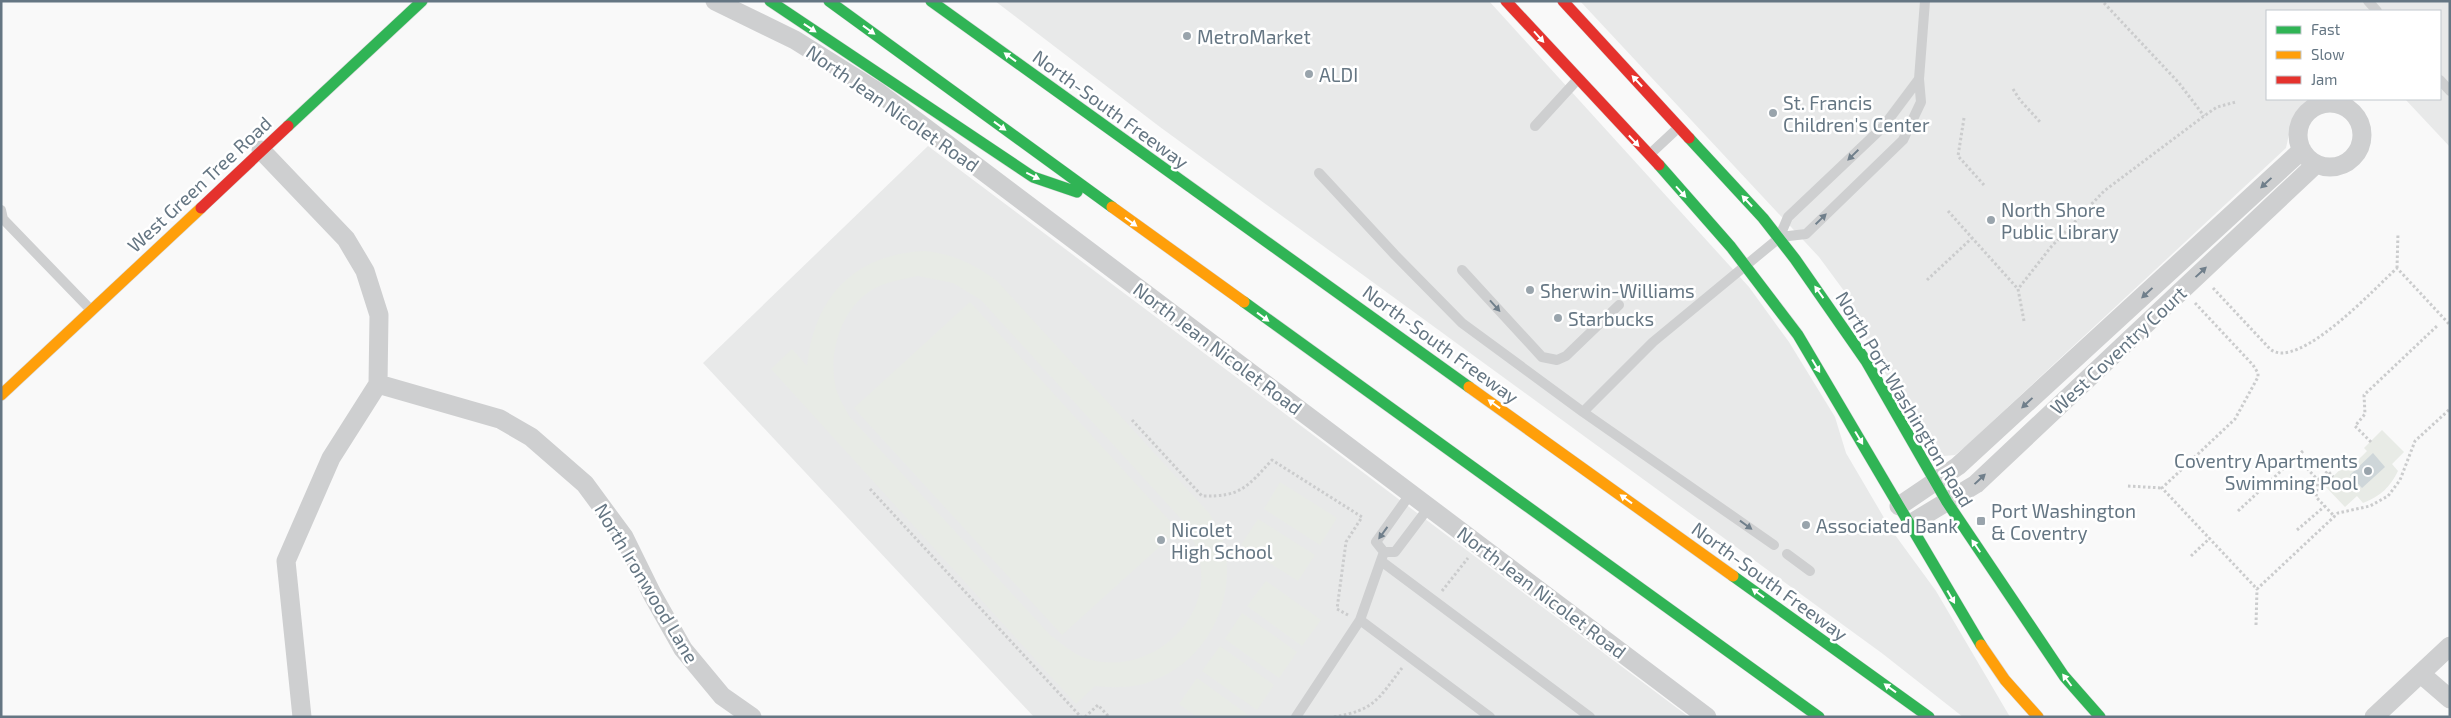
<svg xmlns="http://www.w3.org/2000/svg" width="2451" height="718" font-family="'Exo 2',sans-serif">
<rect width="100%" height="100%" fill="#f9f9f9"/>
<path fill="#e8e9e9" d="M995 1H1489L1749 287 1789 342 1835 417 1846 453 1890 528 1936 591 2010 717H1963L1883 654 1160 127Z
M1580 1H2450V147L2405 99H2440V11H2267V99H2311L2302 105 2292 120 2286 148 1965 447 1955 455 1944 456 1931 451 1868 344 1850 299 1819 257Z
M928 146 1689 717H1034L703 363Z"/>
<path fill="#e8ebe6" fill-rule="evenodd" d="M925 251C953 254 974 264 997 281L1209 513C1213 521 1219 529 1222 537 1240 594 1209 661 1152 681 1135 688 1113 688 1095 686L1076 704 771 369 792 349 807 366C814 297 854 254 925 251ZM918 276 953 283 981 300 1182 520C1192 536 1200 552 1201 570 1206 630 1141 678 1085 658 1072 653 1061 643 1050 635L849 416C845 408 840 400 837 392 826 355 841 305 877 287 890 281 905 279 918 276Z
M970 302 1178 530 1062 635 854 408Z
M2382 430 2404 452 2392 464 2398 471C2390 487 2381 496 2363 503L2357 496 2345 507 2324 485 2345 465 2348 468C2355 463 2360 458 2367 451L2364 448Z
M1280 482 1337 518 1320 545 1264 509Z
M1258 519 1315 555 1298 581 1241 545Z
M1266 581 1321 620 1302 646 1247 606Z
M1242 613 1297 652 1279 678 1225 639Z
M1220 646 1274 685 1257 710 1202 671Z
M1197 678 1251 717H1197L1179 704Z"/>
<path fill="#ced6d9" d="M2373 453 2385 467 2362 488 2350 475Z"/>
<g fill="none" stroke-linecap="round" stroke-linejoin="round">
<defs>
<path id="fast" d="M770 1 1033 177 1077 192
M829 1 1112 207
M931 1 1469 387
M288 126 422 1
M1689 138 1763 218 1795 259 1866 361 1947 502 2064 676 2100 717
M1659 165 1731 247 1798 335 1981 645
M1244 302 1819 717
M1733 576 1929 717"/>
<path id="slow" d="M1112 207 1244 302
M1469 387 1733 576
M1 395 201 208
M1981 645 2005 680 2038 717"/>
<path id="jam" d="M1506 1 1659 165
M1563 1 1689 138
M201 208 288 126"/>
</defs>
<use href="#fast" stroke="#d5d6d7" stroke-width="12"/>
<use href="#slow" stroke="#d5d6d7" stroke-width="12"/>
<use href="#jam" stroke="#d5d6d7" stroke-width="12"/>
<path stroke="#cbcccd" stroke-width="3" stroke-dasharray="2.5 2.5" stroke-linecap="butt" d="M2104 3 2179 83 2204 116
M2013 89 2020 100 2041 123
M1964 118 1958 156 1984 185
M1948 211 2018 289
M2397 268 2398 233
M1927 280 1972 238
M2213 288 2270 349C2298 372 2376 287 2397 268L2450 325
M2195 303 2253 365 2258 373V377L2235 419 2162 488 2257 589 2338 513 2370 506 2388 496 2400 480 2415 441 2450 409
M2024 321 2018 289 2051 247 2104 191 2204 116 2217 107 2236 102
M1132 420 1202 496C1241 497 1247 487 1272 460L1362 517 1346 542 1337 609 1348 615
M2371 442 2355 426 2365 414 2364 395 2437 326
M2303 451 2296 457 2318 480 2316 497 2335 517
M2318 480 2328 471 2333 477
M2128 486 2162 488
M870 489 1081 717
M2238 511 2296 457
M2297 530 2325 506
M2191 556 2210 538
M1442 591 1468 558
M2256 625 2257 589
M1085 717 1098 705 1109 717
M1334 717C1375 710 1378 699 1402 668"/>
<path stroke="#cecfd0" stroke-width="10" d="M2368 1 2377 11
M2440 80 2450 91
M1535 126 1578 79
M1649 155 1679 127
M1319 173 1395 255 1462 323 1583 412 1774 545
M1 210 3 219 91 310
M1780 237 1806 234 1903 140 1921 102 1919 79 1925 1
M1462 270 1542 357 1557 360 1566 356 1619 305
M1583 412 1653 342 1779 238 1788 217 1883 127 1919 79
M1411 493 1376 542 1384 552H1395L1429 507
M1787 554 1810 571
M1381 561 1590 717
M1360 620 1490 717
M1296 717 1360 620 1384 552"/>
<path stroke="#cecfd0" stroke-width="19" d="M715 1 795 40 878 92 1707 717
M2298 135a32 32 0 1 1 64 0a32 32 0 1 1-64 0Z
M261 150 346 239 365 271 379 315 378 384 331 458 286 561 302 717
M378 384 500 419 531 437 585 484 624 537 652 594 683 649 722 696 752 717
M1899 506 1958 466 2302 150
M1910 524 1976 484 2316 164
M2421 674 2450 699
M2374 717 2450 646"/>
<use href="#fast" stroke="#30b455" stroke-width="11"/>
<use href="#slow" stroke="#ff9f0a" stroke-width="11"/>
<use href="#jam" stroke="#e5322d" stroke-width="11"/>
</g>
<defs><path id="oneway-solid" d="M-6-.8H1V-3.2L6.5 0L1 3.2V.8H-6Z" transform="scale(1.25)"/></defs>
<g fill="#fff">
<use href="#oneway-solid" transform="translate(810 28) rotate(34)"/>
<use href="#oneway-solid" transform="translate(869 30) rotate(36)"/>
<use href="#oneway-solid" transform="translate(1539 37) rotate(48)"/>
<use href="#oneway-solid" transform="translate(1010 57) rotate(-144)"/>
<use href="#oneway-solid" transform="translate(1637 81) rotate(-133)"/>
<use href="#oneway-solid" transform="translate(1000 126) rotate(36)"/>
<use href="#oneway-solid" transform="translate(1634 141) rotate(47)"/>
<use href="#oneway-solid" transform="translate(1033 176) rotate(26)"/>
<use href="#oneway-solid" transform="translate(1681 192) rotate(48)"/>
<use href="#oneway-solid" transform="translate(1747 201) rotate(-133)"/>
<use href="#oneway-solid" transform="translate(1131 222) rotate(36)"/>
<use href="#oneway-solid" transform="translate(1819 292) rotate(-126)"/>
<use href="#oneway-solid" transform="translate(1263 317) rotate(36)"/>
<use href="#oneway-solid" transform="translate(1816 366) rotate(59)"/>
<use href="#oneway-solid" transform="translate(1494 404) rotate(-144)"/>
<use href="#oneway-solid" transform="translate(1859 438) rotate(59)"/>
<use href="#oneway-solid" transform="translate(1626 499) rotate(-144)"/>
<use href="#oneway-solid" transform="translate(1976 546) rotate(-124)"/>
<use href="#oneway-solid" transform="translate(1758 593) rotate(-144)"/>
<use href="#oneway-solid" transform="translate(1951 597) rotate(60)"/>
<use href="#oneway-solid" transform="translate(2067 680) rotate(-127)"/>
<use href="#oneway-solid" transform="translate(1890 688) rotate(-144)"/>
</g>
<g fill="#707f8b">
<use href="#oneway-solid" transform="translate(1853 155) rotate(136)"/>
<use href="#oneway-solid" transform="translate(2266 183) rotate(137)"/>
<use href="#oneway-solid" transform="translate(1821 219) rotate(-44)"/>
<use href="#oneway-solid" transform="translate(2201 272) rotate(-43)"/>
<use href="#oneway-solid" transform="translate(2147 293) rotate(137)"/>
<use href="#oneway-solid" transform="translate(1495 306) rotate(48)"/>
<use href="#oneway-solid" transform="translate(2027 403) rotate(137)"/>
<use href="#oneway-solid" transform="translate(1980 479) rotate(-43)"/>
<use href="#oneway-solid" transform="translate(1746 525) rotate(36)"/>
<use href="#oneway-solid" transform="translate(1383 533) rotate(126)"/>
</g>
<g fill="#99a4ac" stroke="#fff" stroke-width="2">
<circle cx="1187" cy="36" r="5"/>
<circle cx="1309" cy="74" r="5"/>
<circle cx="1773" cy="113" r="5"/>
<circle cx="1991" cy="220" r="5"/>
<circle cx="1530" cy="290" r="5"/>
<circle cx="1558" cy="318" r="5"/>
<circle cx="2368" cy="471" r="5"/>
<rect x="1976" y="516" width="10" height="10" rx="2.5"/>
<circle cx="1806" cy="525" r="5"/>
<circle cx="1161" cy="540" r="5"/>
</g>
<g text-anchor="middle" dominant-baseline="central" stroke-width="5" stroke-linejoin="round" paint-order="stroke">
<g font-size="19" fill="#657683" stroke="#fff" text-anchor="start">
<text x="1197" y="36">MetroMarket</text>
<text x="1319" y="74">ALDI</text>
<text x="1783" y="102">St. Francis<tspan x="1783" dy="22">Children's Center</tspan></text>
<text x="2001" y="209">North Shore<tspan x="2001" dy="22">Public Library</tspan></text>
<text x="1540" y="290">Sherwin-Williams</text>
<text x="1568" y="318">Starbucks</text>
<text x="2358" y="460" text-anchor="end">Coventry Apartments<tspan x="2358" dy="22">Swimming Pool</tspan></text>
<text x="1991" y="510">Port Washington<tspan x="1991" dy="22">&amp; Coventry</tspan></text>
<text x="1816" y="525">Associated Bank</text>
<text x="1171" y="529">Nicolet<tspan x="1171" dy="22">High School</tspan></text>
</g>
<g font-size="19" fill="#657683" stroke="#fff">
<text transform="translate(893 108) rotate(35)">North Jean Nicolet Road</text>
<text transform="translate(1111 109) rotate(36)">North-South Freeway</text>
<text transform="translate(199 184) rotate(-43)">West Green Tree Road</text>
<text transform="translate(1441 344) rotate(36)">North-South Freeway</text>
<text transform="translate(1218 348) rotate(37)">North Jean Nicolet Road</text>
<text transform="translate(2118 350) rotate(-43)">West Coventry Court</text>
<text transform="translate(1905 399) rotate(59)">North Port Washington Road</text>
<text transform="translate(1770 581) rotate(36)">North-South Freeway</text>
<text transform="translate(647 583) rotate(59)">North Ironwood Lane</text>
<text transform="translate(1542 592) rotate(37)">North Jean Nicolet Road</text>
</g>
</g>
<rect width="2451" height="718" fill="none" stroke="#657683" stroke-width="5"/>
<rect x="2266" y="10" width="175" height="90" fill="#ffffff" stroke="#c1c8cd"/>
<rect x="2276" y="26" width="25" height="8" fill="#30b455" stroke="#c1c8cd"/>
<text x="2311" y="35" font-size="15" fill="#657683">Fast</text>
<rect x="2276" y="51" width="25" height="8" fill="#ff9f0a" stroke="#c1c8cd"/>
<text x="2311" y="60" font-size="15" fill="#657683">Slow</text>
<rect x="2276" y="76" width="25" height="8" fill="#e5322d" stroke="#c1c8cd"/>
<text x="2311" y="85" font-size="15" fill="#657683">Jam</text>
</svg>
